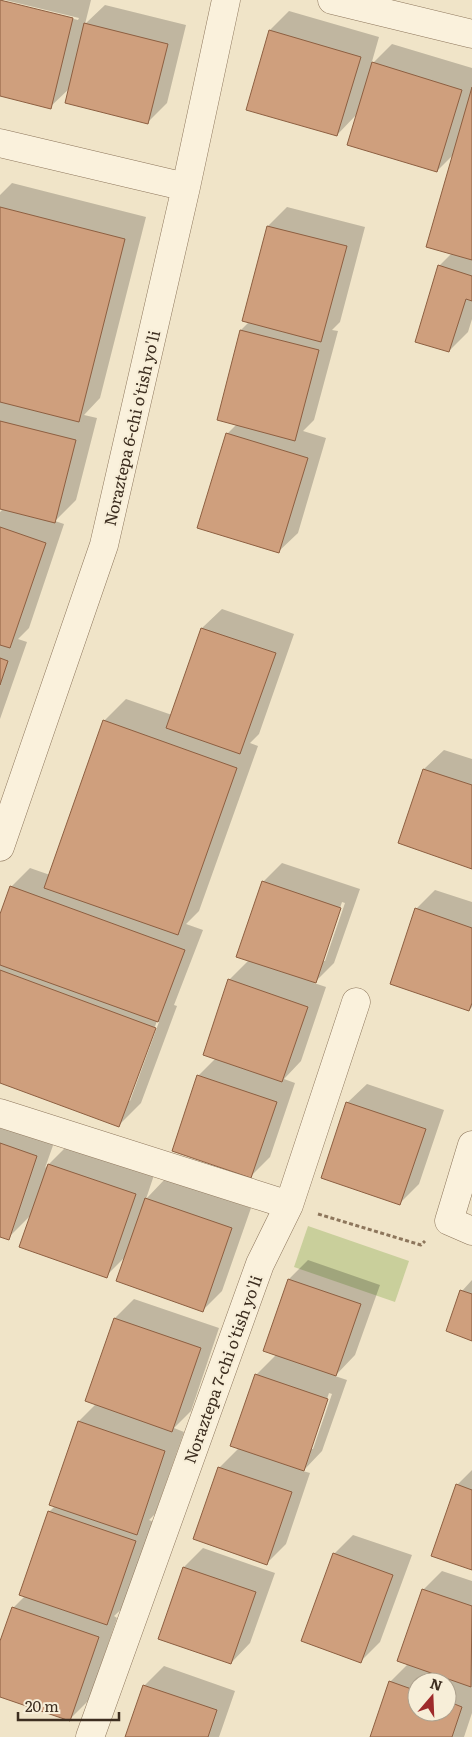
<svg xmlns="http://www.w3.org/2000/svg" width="472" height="1737" font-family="Literata,serif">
<rect width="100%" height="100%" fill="#f0e4c8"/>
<path fill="#c9cf9b" d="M308 1226 409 1261 395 1302 294 1267Z"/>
<path fill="#0003" fill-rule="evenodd" d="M5 0H91L85 24 105 5 186 25 167 103 148 122 70 88 50 107 0 95V1L78 20 79 18Z
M289 11 379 37 371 65 392 44 472 68V319L468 332 449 351 439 266 452 253 454 154 437 171 357 114 337 135 270 30Z
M12 183 146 217 100 398 84 415 97 418 76 500 55 521 64 524 29 628 18 639 27 642 0 719V512L3 509 0 508V195Z
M287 207 365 227 340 322 332 330 338 331 314 420 303 431 326 438 298 533 278 552 227 434 237 424 241 330 249 322 243 320 268 226Z
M222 609 294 634 259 734 250 743 258 746 199 911 186 924 203 930 174 1005 177 1006 141 1103 119 1125 0 1081V917L11 887 30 868 50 875 104 721 126 699 172 715 202 628ZM157 1021 159 1022 130 1101H128Z
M444 750 472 759V868L400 843 424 769Z
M282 863 360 889 334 963 314 983 326 987 301 1061 284 1079 295 1083 270 1157 251 1176 198 1076 216 1058 229 980 249 960 263 882ZM342 902 345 903 325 961H322Z
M435 890 472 902V1007L469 1010 416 909Z
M367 1084 444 1110 419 1184 400 1203 347 1103Z
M0 1117 56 1137 45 1168 68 1145 154 1175 146 1199 165 1179 251 1208 222 1291 203 1310 126 1256 106 1276 31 1215 8 1238 0 1235Z
M308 1260 380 1285 355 1355 335 1376 347 1380 322 1451 303 1471 310 1473 286 1544 267 1563 219 1468 239 1448 256 1375 277 1354 265 1350 289 1279ZM329 1393 332 1394 313 1449H310Z
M472 1280V1339L462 1291Z
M134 1299 219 1328 191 1411 174 1428 184 1432 155 1514 149 1520 154 1522 126 1605 114 1616 117 1618 89 1700 70 1719 0 1695V1645L13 1608 25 1596 49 1512 56 1505 51 1504 79 1421 96 1404 115 1318Z
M472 1470V1569L457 1485Z
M353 1535 412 1555 380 1642 361 1661 334 1554Z
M203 1548 275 1573 250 1643 231 1663 184 1567Z
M442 1571 472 1581V1713L464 1737H371L390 1682 408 1664 423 1590ZM417 1682H447V1712H417Z
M164 1666 235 1691 219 1737H127L144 1686Z"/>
<path fill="#cf9f7d" stroke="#8d5f41" d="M0 0 73 18 51 109 0 96Z
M84 23 168 44 148 124 65 103Z
M269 30 361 57 337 136 246 110Z
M372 62 462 90 437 172 347 145Z
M472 87V260L426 247Z
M0 207 125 239 79 422 0 402Z
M267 226 347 246 321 342 242 321Z
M438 265 472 276V301L466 299 449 352 415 342Z
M240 330 319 350 295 441 217 420Z
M0 421 76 440 55 523 0 509Z
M226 433 308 458 279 553 197 528Z
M0 527 46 543 10 648 0 645Z
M201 628 276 653 240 754 166 728Z
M0 658 8 661 0 685Z
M103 720 237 768 178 935 44 888Z
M423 769 472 785V869L398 843Z
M262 881 341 908 316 983 236 957Z
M10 886 185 950 158 1022 0 965V914Z
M415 908 472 928V1003L469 1011 390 984Z
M0 970 156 1028 119 1127 0 1083Z
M228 979 308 1007 282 1082 203 1055Z
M197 1075 277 1102 251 1178 172 1151Z
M346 1102 426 1129 400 1205 321 1178Z
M0 1143 37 1156 9 1240 0 1237Z
M48 1164 136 1194 107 1278 19 1247Z
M145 1198 232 1228 203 1312 116 1281Z
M288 1279 361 1304 336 1376 263 1351Z
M460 1290 472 1294V1341L446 1331Z
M114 1318 201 1348 172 1432 85 1401Z
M255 1374 328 1399 304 1471 230 1446Z
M78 1421 165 1451 137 1535 49 1505Z
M218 1467 292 1492 267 1565 193 1539Z
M456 1484 472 1490V1570L431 1556Z
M48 1511 136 1541 107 1625 19 1595Z
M333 1553 393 1575 361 1663 301 1641Z
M183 1567 256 1592 231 1664 158 1639Z
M422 1589 472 1606 471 1687 397 1661Z
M12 1607 99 1637 70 1721 0 1697V1641Z
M389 1681 417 1691V1712H447V1701L462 1707 452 1737H370Z
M143 1685 217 1710 208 1737H125Z"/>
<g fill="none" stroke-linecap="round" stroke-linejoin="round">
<defs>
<path id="minor" d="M332 0 472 34
M0 143 186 187
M0 847 104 545 186 187 226 0
M0 1113 289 1205
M472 1145 449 1221 472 1231
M90 1737 260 1264 289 1205 356 1002"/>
</defs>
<use href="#minor" stroke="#8d765c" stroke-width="29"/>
<path stroke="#8d765c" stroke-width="3" stroke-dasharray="4 2.5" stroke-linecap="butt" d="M318 1214 421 1245 425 1241"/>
<use href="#minor" stroke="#faf1dc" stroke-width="28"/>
</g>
<g text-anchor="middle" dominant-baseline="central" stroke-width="4.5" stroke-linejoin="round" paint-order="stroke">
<g font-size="16" fill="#3d2e20" stroke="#f7eed8">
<text transform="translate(131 428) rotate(-77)">Noraztepa 6-chi o'tish yo'li</text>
<text transform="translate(222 1369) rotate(-70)">Noraztepa 7-chi o'tish yo'li</text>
</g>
</g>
<g transform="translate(432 1697) rotate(19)"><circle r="24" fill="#f7eed8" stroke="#ada18e"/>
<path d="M0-4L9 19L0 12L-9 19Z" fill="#9e2a2b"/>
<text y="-8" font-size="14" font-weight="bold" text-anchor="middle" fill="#3d2e20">N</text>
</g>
<path d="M18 1712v8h101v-8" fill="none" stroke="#3d2e20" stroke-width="2.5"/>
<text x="25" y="1712" font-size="15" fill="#3d2e20" stroke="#f7eed8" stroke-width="4" paint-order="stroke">20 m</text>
</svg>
